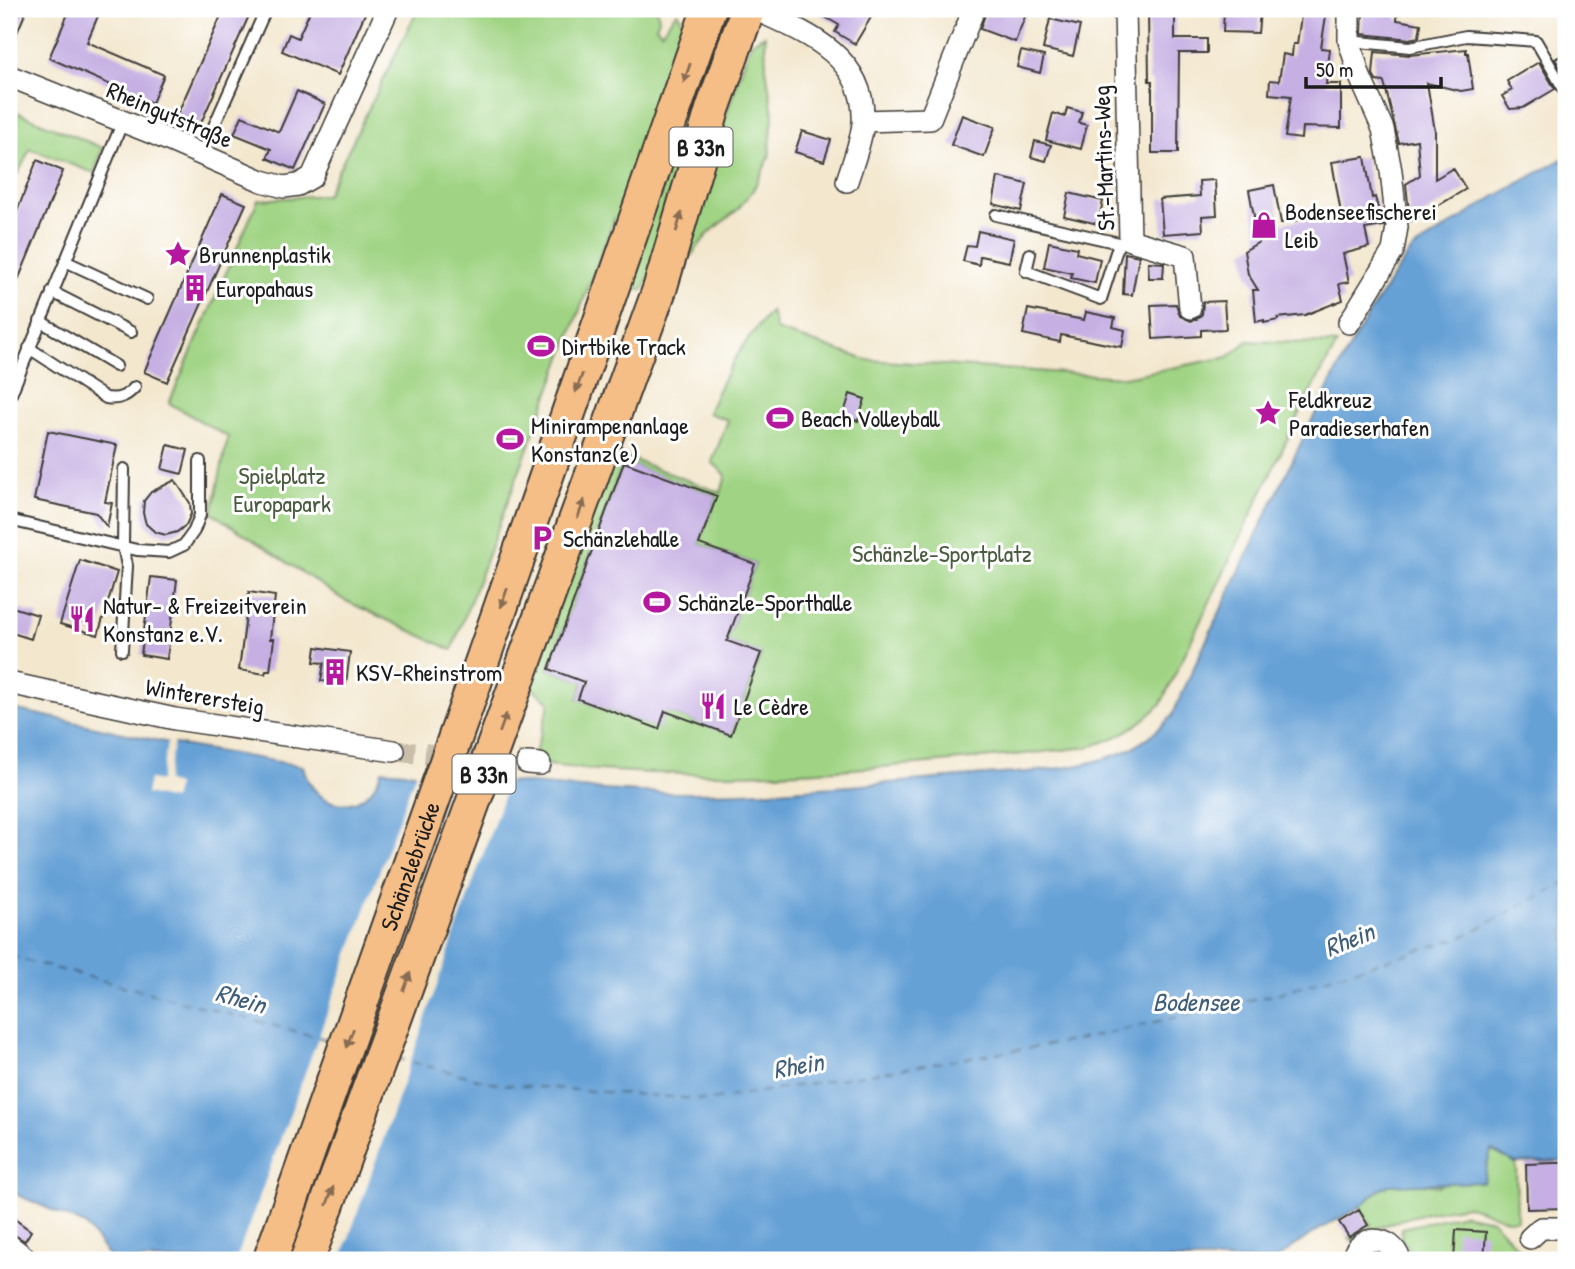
<svg xmlns="http://www.w3.org/2000/svg" width="1575" height="1269" font-family="'Patrick Hand',sans-serif">
<rect width="100%" height="100%" fill="#fff"/>
<filter id="ink" filterUnits="userSpaceOnUse"><feTurbulence type="fractalNoise" baseFrequency=".0143" numOctaves="2"/><feDisplacementMap in="SourceGraphic" scale="14" xChannelSelector="R" yChannelSelector="G"/><feConvolveMatrix kernelMatrix="1 2 1 2 8 2 1 2 1" color-interpolation-filters="sRGB"/></filter>
<filter id="wash" filterUnits="userSpaceOnUse"><feTurbulence type="fractalNoise" baseFrequency=".00686" numOctaves="4" result="noise"/><feDisplacementMap in="SourceGraphic" scale="28" xChannelSelector="R" yChannelSelector="G"/><feGaussianBlur stdDeviation="1.57" result="paint"/><feColorMatrix in="noise" values="0 0 0 0 0 0 0 0 0 0 0 0 0 0 0 0 0 1.4 0 .05"/><feComposite in="paint" operator="in"/></filter>
<g filter="url(#wash)">
<rect width="100%" height="100%" fill="#f3e7ce"/>
<path fill="#a0d484" stroke="#5e7850" stroke-width="2" fill-rule="evenodd" d="M418 9H657L659 19 656 26 661 32 677 12 684 23 685 33 617 235 614 219 452 650 344 600 212 513 228 437 169 403 258 200 326 195Z
M713 30 719 32 693 111 659 230 653 269 643 290 631 286 633 278 629 276Z
M765 35 766 68 773 115 769 158 753 190 737 210 708 234 683 266 705 175 751 43Z
M9 109 103 148 94 173 30 149 18 174 9 170Z
M771 311 776 330 867 360 1124 377 1228 357 1248 341 1337 344 1302 408 1161 704C1138 727 1120 737 1089 747 908 767 713 787 532 763L550 702 529 686 614 448 626 457 721 493 726 475 712 462 728 420 708 413C726 370 740 346 771 311ZM623 462 717 496 699 544 755 564 727 641 761 654 731 734 665 711 658 728 578 699 584 682 549 669Z
M1490 1150 1516 1163 1517 1220C1499 1221 1485 1208 1467 1206 1426 1212 1386 1220 1352 1241L1349 1238 1371 1225 1360 1207 1377 1192 1389 1185 1413 1183 1439 1186Z
M1463 1214 1492 1220 1529 1260H1433V1257L1414 1258 1401 1237 1402 1228Z"/>
<path fill="#66a1d6" stroke="#415e79" stroke-width="2" d="M1566 157V1161L1516 1163 1491 1150 1483 1182 1389 1185 1379 1190 1360 1207 1313 1233 1275 1260H112L85 1225 9 1191V708L169 743 303 766C314 813 367 818 382 770 468 777 555 788 641 792 747 796 854 786 959 777 1012 772 1071 773 1121 753 1142 745 1157 731 1172 716 1205 641 1241 567 1277 493 1315 413 1358 321 1412 250L1494 197Z"/>
<path fill="#f3e7ce" d="M168 739 174 741 166 782 177 785 173 800 146 794 149 779 160 781Z
M417 769 510 777 341 1260H236Z"/>
<g fill="none" stroke-linecap="round" stroke-linejoin="round">
<path stroke="#415e79" stroke-width="2" stroke-dasharray="9 7" stroke-linecap="butt" d="M9 956 329 1040
M9 994 12 1004 9 1060
M396 1058 498 1084 710 1100 1078 1040 1272 995 1462 937 1566 882"/>
</g>
<g id="blocks">
<path fill="#c6b0e3" d="M9 9H27L9 52Z
M70 9H101L87 42 164 75 152 103 49 58Z
M224 9H252L200 125 177 115Z
M311 9H367L338 75 282 51 289 34 298 38Z
M811 9H876L855 44 835 32 839 25Z
M987 9H1028L1015 42 980 29Z
M1148 9H1175V39H1207V53H1179L1178 153H1152V81H1149Z
M1224 9H1245L1260 12 1258 33 1223 32Z
M1302 9H1327L1321 48 1330 49 1326 84H1341V128L1302 127 1301 139 1285 137 1291 96 1269 94 1270 80 1279 81 1283 54 1292 56 1293 44H1297Z
M1363 9H1398L1397 20 1421 24 1419 37 1410 39 1362 34Z
M1050 19 1080 26 1073 56 1043 49Z
M1466 49V53H1468L1473 89 1461 91 1427 83 1435 131V179L1453 168 1466 189 1414 220 1410 221 1406 184 1420 175 1417 140 1399 143 1384 82 1376 81 1373 74 1375 52 1410 55Z
M1021 51 1044 56 1040 73 1017 67Z
M1566 53V78L1555 59Z
M1539 62 1555 89 1523 108 1510 109 1502 96 1512 90 1507 81Z
M297 91 325 104 295 170 267 158 271 149 234 134 242 116 279 132Z
M1067 108 1082 112 1079 123 1087 125 1081 149 1046 140 1053 113 1065 117Z
M962 115 995 127 984 157 951 145Z
M802 131 831 140 824 161 795 152Z
M1035 141 1051 145 1046 161 1031 157Z
M1365 157 1372 198 1375 197 1379 213 1382 212 1384 226 1365 229 1369 247 1343 254 1349 282 1339 284 1343 300 1305 315 1278 318V320L1264 323V320L1256 322 1253 290H1258L1248 274 1244 251 1259 242 1249 190 1274 185 1281 223 1341 213 1332 162Z
M37 160 63 171 9 302V211L16 214Z
M998 177 1027 184 1021 211 993 204Z
M1215 180 1217 215 1202 216 1203 231 1163 234 1160 199 1200 196 1199 181Z
M1069 193 1103 201 1098 224 1064 216Z
M222 194 246 204 167 382 144 372Z
M978 231 1014 239 1009 262 980 256 979 265 963 261 967 245 975 246Z
M1049 242 1077 248 1076 253 1100 259 1095 283 1071 278 1072 273 1044 267Z
M1125 253 1139 256 1132 295 1123 294Z
M1148 262 1164 263 1163 278H1149Z
M1224 301 1226 329 1201 330V336L1153 339 1151 305 1176 304 1180 316 1191 321 1197 319 1202 314 1203 302Z
M1028 309 1084 320 1086 312 1115 318 1113 327 1125 330 1122 347 1061 335 1060 342 1023 334Z
M850 394 865 399 858 421 843 416Z
M48 431 117 445 105 502 112 503 107 527 96 513 34 500Z
M168 445 188 450 182 474 162 469Z
M624 462 717 496 699 544 755 564 727 641 761 653 731 735 665 711 659 729 578 699 584 682 549 669Z
M175 480 190 503 191 514 186 525 177 532 166 535 155 532 146 524 143 513 144 501 151 492Z
M80 560 117 572 98 635 60 624Z
M151 577 177 580 167 659 141 655Z
M249 592 275 596 270 639H274L270 671H266L265 674 239 670Z
M9 606 38 615 31 639 9 632Z
M316 647 350 652 346 684 321 681 324 663 314 662Z
M1554 1163H1566V1208L1527 1209 1526 1164Z
M1359 1210 1368 1225 1349 1237 1339 1222Z
M9 1215 31 1231 25 1241 9 1232Z
M1456 1230 1486 1232 1484 1260H1454Z"/>
</g>
</g>
<g filter="url(#ink)">
<use href="#blocks" fill-opacity="0" stroke="#3c3a37" stroke-width="2"/>
<g fill="none" stroke-linecap="round" stroke-linejoin="round">
<path stroke="#c8beaa" stroke-width="21" stroke-dasharray="21 10" stroke-linecap="butt" d="M394 751 527 763"/>
<defs>
<path id="lane" d="M1349 41 1410 47 1466 36 1536 41 1566 93
M201 155 266 9
M996 215 1119 243
M1030 254 1026 271 1101 299 1119 243 1130 240
M65 261 147 299
M52 292 131 332
M40 321 116 366
M29 348 106 398C119 400 127 396 135 387
M9 399 123 121
M9 520 137 550 169 552 184 545 194 531 200 515V461
M122 650 127 566 123 546 124 469"/>
<path id="street" d="M754 9C805 32 867 56 863 123 861 143 853 162 847 181
M1125 9 1130 240 1185 256 1190 308
M1349 9V41L1360 77 1383 129 1391 171 1397 227 1393 251 1349 323
M9 76 152 133 262 181 284 187 298 185 312 177 388 9
M863 121 930 119 974 9
M9 683 175 719 394 751
M527 763 540 764
M1530 1238 1541 1228H1566
M9 1245 28 1260
M1352 1260C1358 1233 1392 1234 1400 1260"/>
<path id="primary" d="M660 288 713 108 748 9
M478 673 709 9"/>
</defs>
<use href="#lane" stroke="#3c3a37" stroke-width="14"/>
<use href="#street" stroke="#3c3a37" stroke-width="24"/>
<use href="#primary" stroke="#3c3a37" stroke-width="37"/>
<use href="#lane" stroke="#fff" stroke-width="10"/>
<use href="#street" stroke="#fff" stroke-width="21"/>
<use href="#primary" stroke="#f6be87" stroke-width="33"/>
<defs>
<g id="primary-bridge">
<path id="s1" d="M270 1260 478 673"/>
<path d="M307 1260 660 288"/>
</g>
</defs>
<use href="#primary-bridge" stroke="#3c3a37" stroke-width="37" stroke-linecap="butt"/>
<use href="#primary-bridge" stroke="#f6be87" stroke-width="33"/>
</g>
<defs><path id="oneway-solid" d="M-6-.8H1V-3.2L6.5 0L1 3.2V.8H-6Z" transform="scale(1.75)"/></defs>
<g fill="#896d52">
<use href="#oneway-solid" transform="translate(687 73) rotate(109)"/>
<use href="#oneway-solid" transform="translate(679 222) rotate(-74)"/>
<use href="#oneway-solid" transform="translate(579 383) rotate(110)"/>
<use href="#oneway-solid" transform="translate(581 509) rotate(-70)"/>
<use href="#oneway-solid" transform="translate(504 598) rotate(109)"/>
<use href="#oneway-solid" transform="translate(503 723) rotate(-70)"/>
<use href="#oneway-solid" transform="translate(407 982) rotate(-70)"/>
<use href="#oneway-solid" transform="translate(350 1038) rotate(110)"/>
<use href="#oneway-solid" transform="translate(330 1196) rotate(-70)"/>
</g>
</g>
<defs>
<symbol id="shop-bare" viewBox="-9 -9 18 18"><path d="M-5-2.5h2.3a2.7 3.5 0 0 1 5.4 0H5L5.5 6h-11ZM-1.5-2.5h3a1.5 2.3 0 0 0-3 0Z" fill="#b5179e" stroke="#fff" stroke-width="2.5" paint-order="stroke"/></symbol>
<symbol id="sight-bare" viewBox="-9 -9 18 18"><path d="M0-6L1.8-2.2L6-1.7L2.9 1.2L3.7 5.4L0 3.3L-3.7 5.4L-2.9 1.2L-6-1.7L-1.8-2.2Z" fill="#b5179e" stroke="#fff" stroke-width="2.5" paint-order="stroke"/></symbol>
<symbol id="building-bare" viewBox="-9 -9 18 18"><path d="M-4-6H4V6H1V3H-1V6H-4ZM-2.5-4.3h1.7v1.8h-1.7ZM.8-4.3h1.7v1.8H.8ZM-2.5-1h1.7V.8h-1.7ZM.8-1h1.7V.8H.8Z" fill="#b5179e" stroke="#fff" stroke-width="2.5" paint-order="stroke"/></symbol>
<symbol id="stadium-bare" viewBox="-9 -9 18 18"><path d="M0-5a6.5 5 0 1 0 0 10a6.5 5 0 1 0 0-10ZM-3.5-1.8h7v3.6h-7Z" fill="#b5179e" stroke="#fff" stroke-width="2.5" paint-order="stroke"/></symbol>
<symbol id="parking-bare" viewBox="-9 -9 18 18"><path d="M-3.5-5.5H1a3.5 3.5 0 0 1 0 7H-1V5.5H-3.5ZM-1-3.4V-.6H.8a1.4 1.4 0 0 0 0-2.8Z" fill="#b5179e" stroke="#fff" stroke-width="2.5" paint-order="stroke"/></symbol>
<symbol id="restaurant-bare" viewBox="-9 -9 18 18"><path d="M-5-6h1v4h1v-4h1v4h1v-4h1v5L-1.5 .5V6h-2V.5L-5-1ZM5-6V6H3V1.5H1.5Q1.5-4 5-6Z" fill="#b5179e" stroke="#fff" stroke-width="2.5" paint-order="stroke"/></symbol>
</defs>
<g fill-rule="evenodd">
<use href="#shop-bare" x="1245" y="206" width="38" height="38"/>
<use href="#sight-bare" x="159" y="235" width="38" height="38"/>
<use href="#building-bare" x="176" y="269" width="38" height="38"/>
<use href="#stadium-bare" x="522" y="327" width="38" height="38"/>
<use href="#sight-bare" x="1249" y="394" width="38" height="38"/>
<use href="#stadium-bare" x="761" y="399" width="38" height="38"/>
<use href="#stadium-bare" x="491" y="420" width="38" height="38"/>
<use href="#parking-bare" x="523" y="519" width="38" height="38"/>
<use href="#stadium-bare" x="638" y="583" width="38" height="38"/>
<use href="#restaurant-bare" x="63" y="600" width="38" height="38"/>
<use href="#building-bare" x="316" y="653" width="38" height="38"/>
<use href="#restaurant-bare" x="694" y="687" width="38" height="38"/>
</g>
<g text-anchor="middle" dominant-baseline="central" stroke-width="6" stroke-linejoin="round" paint-order="stroke">
<g fill="#fff" stroke="#606060" stroke-width="2">
<rect x="669.5" y="127.5" width="63" height="39" rx="5"/>
<rect x="452.5" y="754.5" width="63" height="39" rx="5"/>
</g>
<g font-size="23" font-weight="bold" fill="#1c1c1c">
<text x="701" y="147">B 33n</text>
<text x="484" y="774">B 33n</text>
</g>
<g font-size="24" fill="#1c1c1c" stroke="#fff">
<text transform="translate(170 114) rotate(23)">Rheingutstraße</text>
<text transform="translate(1103 158) rotate(-92)">St.-Martins-Weg</text>
<text transform="translate(205 696) rotate(10)">Winterersteig</text>
<text stroke="none"><textPath href="#s1" startOffset="418">Schänzlebrücke</textPath></text>
</g>
<g font-size="24" fill="#1c1c1c" stroke="#fff" text-anchor="start">
<text x="1285" y="211">Bodenseefischerei<tspan x="1285" dy="28">Leib</tspan></text>
<text x="199" y="254">Brunnenplastik</text>
<text x="216" y="288">Europahaus</text>
<text x="562" y="346">Dirtbike Track</text>
<text x="1289" y="399">Feldkreuz<tspan x="1289" dy="28">Paradieserhafen</tspan></text>
<text x="801" y="418">Beach Volleyball</text>
<text x="531" y="425">Minirampenanlage<tspan x="531" dy="28">Konstanz(e)</tspan></text>
<text x="563" y="538">Schänzlehalle</text>
<text x="678" y="602">Schänzle-Sporthalle</text>
<text x="103" y="605">Natur- &amp; Freizeitverein<tspan x="103" dy="28">Konstanz e.V.</tspan></text>
<text x="356" y="672">KSV-Rheinstrom</text>
<text x="734" y="706">Le Cèdre</text>
</g>
<g font-size="24" fill="#4a5c40" stroke="#fff">
<text x="282" y="475">Spielplatz<tspan x="282" dy="28">Europapark</tspan></text>
<text x="942" y="553">Schänzle-Sportplatz</text>
</g>
<g font-size="26" font-style="italic" fill="#415e79" stroke="#fff">
<text transform="translate(1349 939) rotate(-22)">Rhein</text>
<text transform="translate(241 998) rotate(16)">Rhein</text>
<text x="1196" y="1001">Bodensee</text>
<text transform="translate(798 1065) rotate(-10)">Rhein</text>
</g>
</g>
<rect width="1575" height="1269" fill="none" stroke="#fff" stroke-width="35"/>
<path d="M1306 77v10h135v-10" fill="none" stroke="#1c1c1c" stroke-width="3.5"/>
<text x="1316" y="77" font-size="21" fill="#1c1c1c" stroke="#ffffff" stroke-width="5" paint-order="stroke">50 m</text>
</svg>
